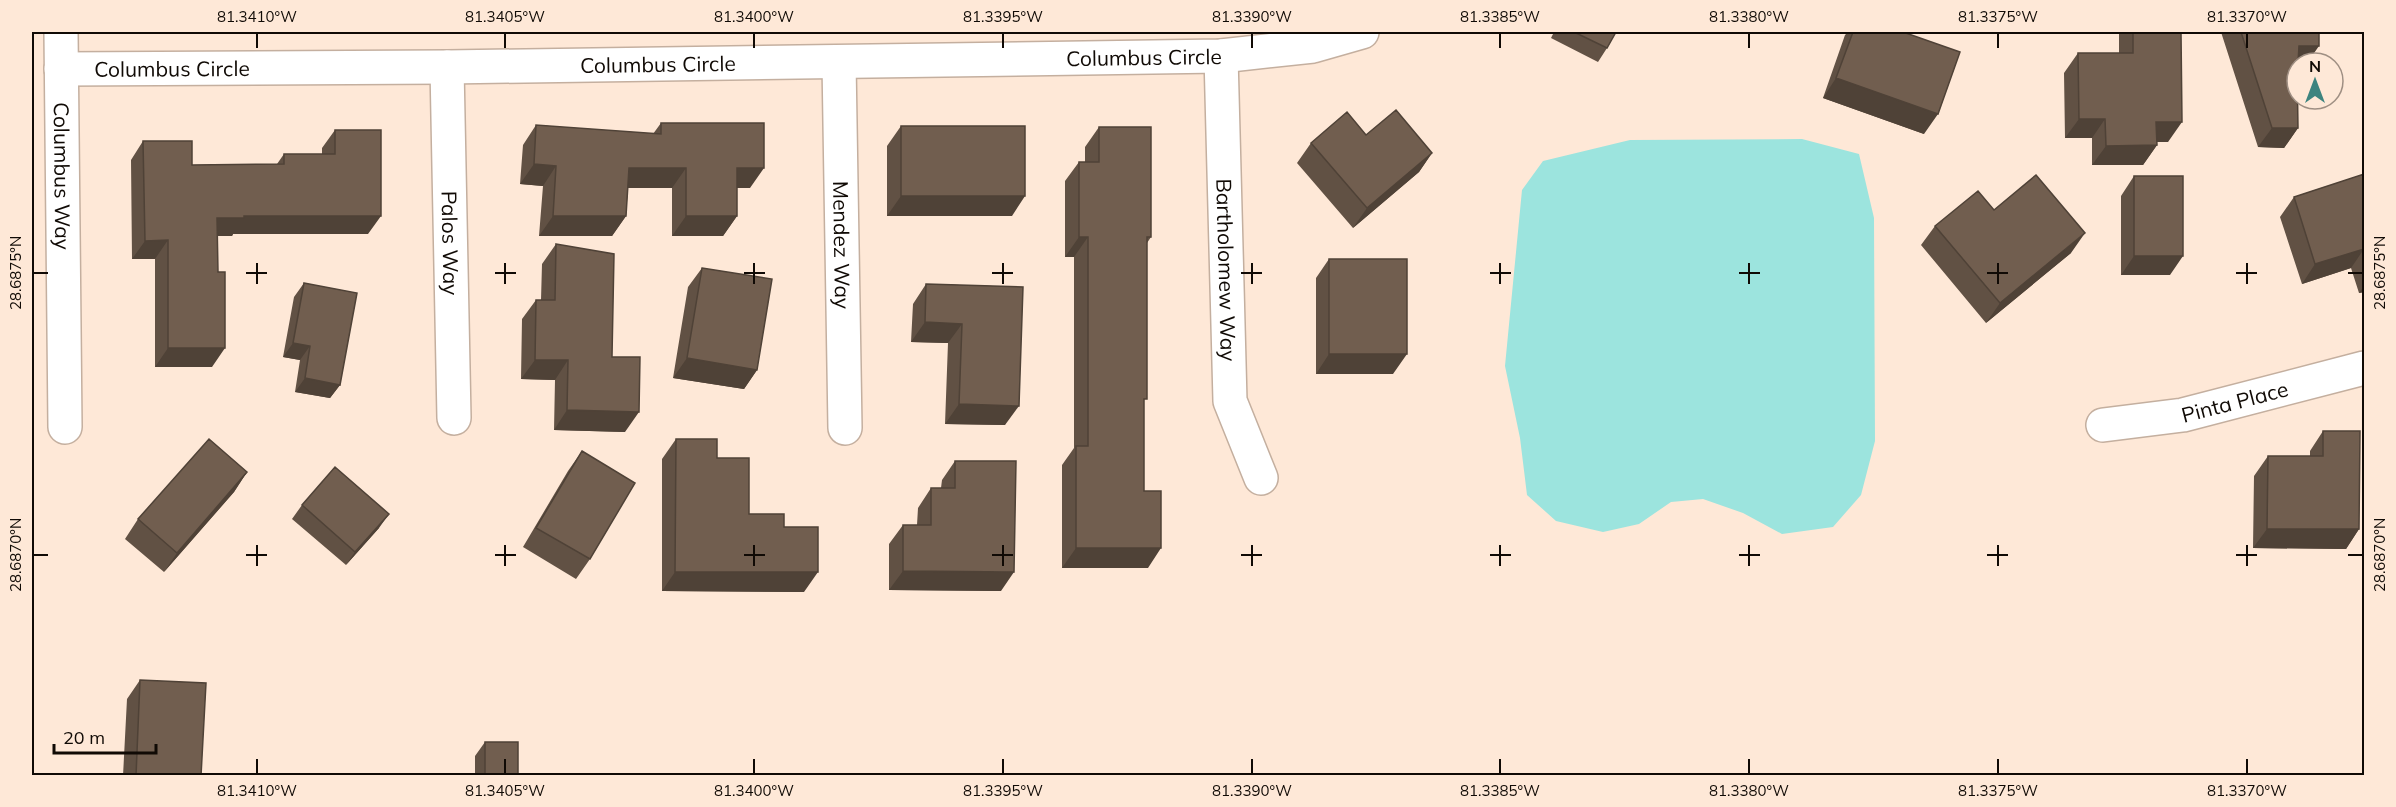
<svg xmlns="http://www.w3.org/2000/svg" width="2396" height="807" font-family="Mulish,sans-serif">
<rect width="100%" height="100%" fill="#fee8d7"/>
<path fill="#9ce4de" d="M1802 139 1859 154 1874 218 1875 441 1861 495 1833 527 1782 534 1743 513 1703 499 1671 502 1639 524 1603 532 1556 521 1527 495 1520 438 1505 366 1522 190 1543 161 1630 140Z"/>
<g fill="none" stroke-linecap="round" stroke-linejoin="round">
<defs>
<g id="minor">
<path id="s1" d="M61 32 65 427"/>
<path id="s2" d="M1221 56 1230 401 1261 478"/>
<path id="s3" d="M839 62 845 428"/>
<path id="s4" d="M447 67 454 418"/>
<path id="s5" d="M61 69 447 67 1221 56 1313 46 1362 32"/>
<path id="s6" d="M2103 425 2183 415 2364 368"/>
</g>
</defs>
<use href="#minor" stroke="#c4af9f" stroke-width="36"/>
<use href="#minor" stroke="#fff" stroke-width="33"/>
</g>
<path fill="#615144" d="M1554 32H1616L1607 48 1598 62 1551 38Z
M1848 32H1903L1924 134 1823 98 1845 35Z
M2119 32H2181L2168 142H2157V145L2143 165H2092V138H2065L2064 73 2078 53H2119Z
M2221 32H2319L2297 63 2298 128 2284 148 2258 147Z
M661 123 750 188H737V216L723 236H672V188H628L626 216 612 236H539L543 186 520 184 523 145 536 125 653 134Z
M901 126 1012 216H887V146Z
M1099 127 1151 237 1147 243 1144 403V491L1148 568H1062V465L1074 448V257H1065V181L1079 162H1085V147Z
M335 130 368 234H233L232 236H217L212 367H155V259H132L131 160 143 141 192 165 277 164 284 154H322V148Z
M1366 135 1432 153 1419 172 1353 228 1297 163 1311 143Z
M2364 174V292L2359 293 2351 268 2302 284 2280 217 2294 197Z
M2134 176 2170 275H2121V196Z
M1994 210 2071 253 1986 323 1921 245 1935 226Z
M556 244 612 357 625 432 554 430 555 380 521 379 522 319 536 300H541L542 264Z
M1329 259 1393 374H1316V278Z
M702 268 757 370 744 389 673 378 688 287Z
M304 283 340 385 330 398 295 392 300 360 283 357 294 297Z
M926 284 1023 287 1005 425 945 424 948 343 911 342 913 304Z
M2323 431 2359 529 2346 549 2253 548 2254 476 2268 456H2310V451Z
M676 439 717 458 749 514 784 527 804 592 662 591V459Z
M582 451 590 559 576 579 523 547 568 471Z
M955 461 1001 591 889 590V544L903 525H917L918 508 931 488H941L942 480Z
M247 472 234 492 164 572 125 539 138 519Z
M302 505 379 528 346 565 292 519Z
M140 680 201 776H123L127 699Z
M485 742 518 776H475V756Z"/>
<path fill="#4f4237" d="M2299 46H2319L2307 63H2297Z
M1836 78 1938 114 1924 134 1823 98Z
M2079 119H2105L2092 138H2065Z
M2156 122H2182L2168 142H2143Z
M2272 128H2298L2284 148 2258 147Z
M2157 145 2143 165H2092L2106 146Z
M1432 153 1419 172 1353 228 1367 208Z
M534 164 556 166 543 186 520 184Z
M629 168H686L672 188H615Z
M737 168H764L750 188H723Z
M901 196H1025L1012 216H887Z
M244 216H381L368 234H233L232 236H204L217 218Z
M553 216H626L612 236H539Z
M686 216H737L723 236H672Z
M2085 233 2071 253 1986 323 2000 303Z
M1079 237H1088L1074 257H1065Z
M168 240 155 259H132L145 241Z
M2364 249 2351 268 2302 284 2315 264Z
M2134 256H2183L2170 275H2121Z
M2364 286V292L2359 293Z
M925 322 962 324 948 343 911 342Z
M293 343 310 346 300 360 283 357Z
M168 348H225L212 367H155Z
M1329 354H1407L1393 374H1316Z
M687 358 757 370 744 389 673 378Z
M535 360H568L555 380 521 379Z
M305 378 340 385 330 398 295 392Z
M959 404 1019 406 1005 425 945 424Z
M567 410 639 412 625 432 554 430Z
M247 472 234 492 164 572 177 553Z
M389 514 379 528 346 565 355 552Z
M2267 529H2359L2346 549 2253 548Z
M1076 548H1161L1148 568H1062Z
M903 571 1014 572 1001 591 889 590Z
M675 572H818L804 592 662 591Z"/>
<path fill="#715e4f" stroke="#4f4237" stroke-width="1.5" d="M1574 32H1616L1607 48Z
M1853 32H1903L1960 52 1938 114 1836 78Z
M2133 32H2181L2182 122H2156L2157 145 2106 146 2105 119H2079L2078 53H2133Z
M2241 32H2319V46H2299L2298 63H2297L2298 128H2272Z
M1396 110 1432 153 1367 208 1311 143 1347 112 1366 135Z
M661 123H764V168H737V216H686V168H629L626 216H553L556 166 534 164 536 125 661 134Z
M901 126H1025V196H901Z
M1099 127H1151V237H1147V399H1144V491H1161V548H1076V446H1088V237H1079V162H1099Z
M335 130H381V216H244V218H217L218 272H225V348H168V240L145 241 143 141H192V165L284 164V154H335Z
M2364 174V249L2315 264 2294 197Z
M2036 175 2085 233 2000 303 1935 226 1978 191 1994 210Z
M2134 176H2183V256H2134Z
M556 244 614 254 612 357H640L639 412 567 410 568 360H535L536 300H555Z
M1329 259H1407V354H1329Z
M702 268 772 279 757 370 687 358Z
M304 283 357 293 340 385 305 378 310 346 293 343Z
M926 284 1023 287 1019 406 959 404 962 324 925 322Z
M2323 431H2360L2359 529H2267L2268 456H2323Z
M209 439 247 472 177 553 138 519Z
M676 439H717V458H749V514H784V527H818V572H675Z
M582 451 635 483 590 559 536 528Z
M955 461H1016L1014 572 903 571V525H931V488H955Z
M335 467 389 514 355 552 302 505Z
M140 680 206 683 201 776H136Z
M485 742H518V776H485Z"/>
<path fill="none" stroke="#100a05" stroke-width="2" d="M257 33V48M505 33V48M754 33V48M1003 33V48M1252 33V48M1500 33V48M1749 33V48M1998 33V48M2247 33V48M257 263V284M505 263V284M754 263V284M1003 263V284M1252 263V284M1500 263V284M1749 263V284M1998 263V284M2247 263V284M33 273H48M246 273H267M495 273H516M744 273H765M992 273H1013M1241 273H1262M1490 273H1511M1739 273H1760M1987 273H2008M2236 273H2257M2348 273H2363M257 545V566M505 545V566M754 545V566M1003 545V566M1252 545V566M1500 545V566M1749 545V566M1998 545V566M2247 545V566M33 555H48M246 555H267M495 555H516M744 555H765M992 555H1013M1241 555H1262M1490 555H1511M1739 555H1760M1987 555H2008M2236 555H2257M2348 555H2363M257 759V774M505 759V774M754 759V774M1003 759V774M1252 759V774M1500 759V774M1749 759V774M1998 759V774M2247 759V774"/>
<g text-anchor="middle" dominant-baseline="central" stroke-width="5" stroke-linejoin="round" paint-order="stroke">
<g font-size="21" fill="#100a05" stroke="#fee8d7">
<text stroke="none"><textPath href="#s5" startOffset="1083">Columbus Circle</textPath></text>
<text stroke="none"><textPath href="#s5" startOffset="597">Columbus Circle</textPath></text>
<text stroke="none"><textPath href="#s5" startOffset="111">Columbus Circle</textPath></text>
<text stroke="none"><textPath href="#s1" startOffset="144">Columbus Way</textPath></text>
<text stroke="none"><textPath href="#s4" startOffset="176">Palos Way</textPath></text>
<text stroke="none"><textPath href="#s3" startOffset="183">Mendez Way</textPath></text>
<text stroke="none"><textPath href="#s2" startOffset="214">Bartholomew Way</textPath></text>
<text stroke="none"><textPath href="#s6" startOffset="134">Pinta Place</textPath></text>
</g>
</g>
<rect width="2396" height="807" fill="none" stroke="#fee8d7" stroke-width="66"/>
<g transform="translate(2315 81)"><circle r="28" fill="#fee8d7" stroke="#9f8f83" stroke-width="1.5"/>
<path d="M0-4.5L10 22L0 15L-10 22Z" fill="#3d847f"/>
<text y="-9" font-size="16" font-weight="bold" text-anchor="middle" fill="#100a05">N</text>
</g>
<path d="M54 744v9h102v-9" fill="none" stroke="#100a05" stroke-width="3"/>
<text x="63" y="744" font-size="18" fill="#100a05" stroke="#fee8d7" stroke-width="4.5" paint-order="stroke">20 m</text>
<rect x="33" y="33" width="2330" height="741" fill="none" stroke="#100a05" stroke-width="2"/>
<g font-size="15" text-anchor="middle" fill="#100a05">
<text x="257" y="22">81.3410°W</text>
<text x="505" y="22">81.3405°W</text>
<text x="754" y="22">81.3400°W</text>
<text x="1003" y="22">81.3395°W</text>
<text x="1252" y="22">81.3390°W</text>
<text x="1500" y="22">81.3385°W</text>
<text x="1749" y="22">81.3380°W</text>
<text x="1998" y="22">81.3375°W</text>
<text x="2247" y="22">81.3370°W</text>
<text transform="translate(16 273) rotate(-90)" y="5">28.6875°N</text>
<text transform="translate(2380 273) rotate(-90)" y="5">28.6875°N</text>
<text transform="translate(16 555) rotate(-90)" y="5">28.6870°N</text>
<text transform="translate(2380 555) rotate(-90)" y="5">28.6870°N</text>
<text x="257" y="796">81.3410°W</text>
<text x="505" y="796">81.3405°W</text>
<text x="754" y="796">81.3400°W</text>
<text x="1003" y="796">81.3395°W</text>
<text x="1252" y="796">81.3390°W</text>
<text x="1500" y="796">81.3385°W</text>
<text x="1749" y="796">81.3380°W</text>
<text x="1998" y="796">81.3375°W</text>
<text x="2247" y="796">81.3370°W</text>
</g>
</svg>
